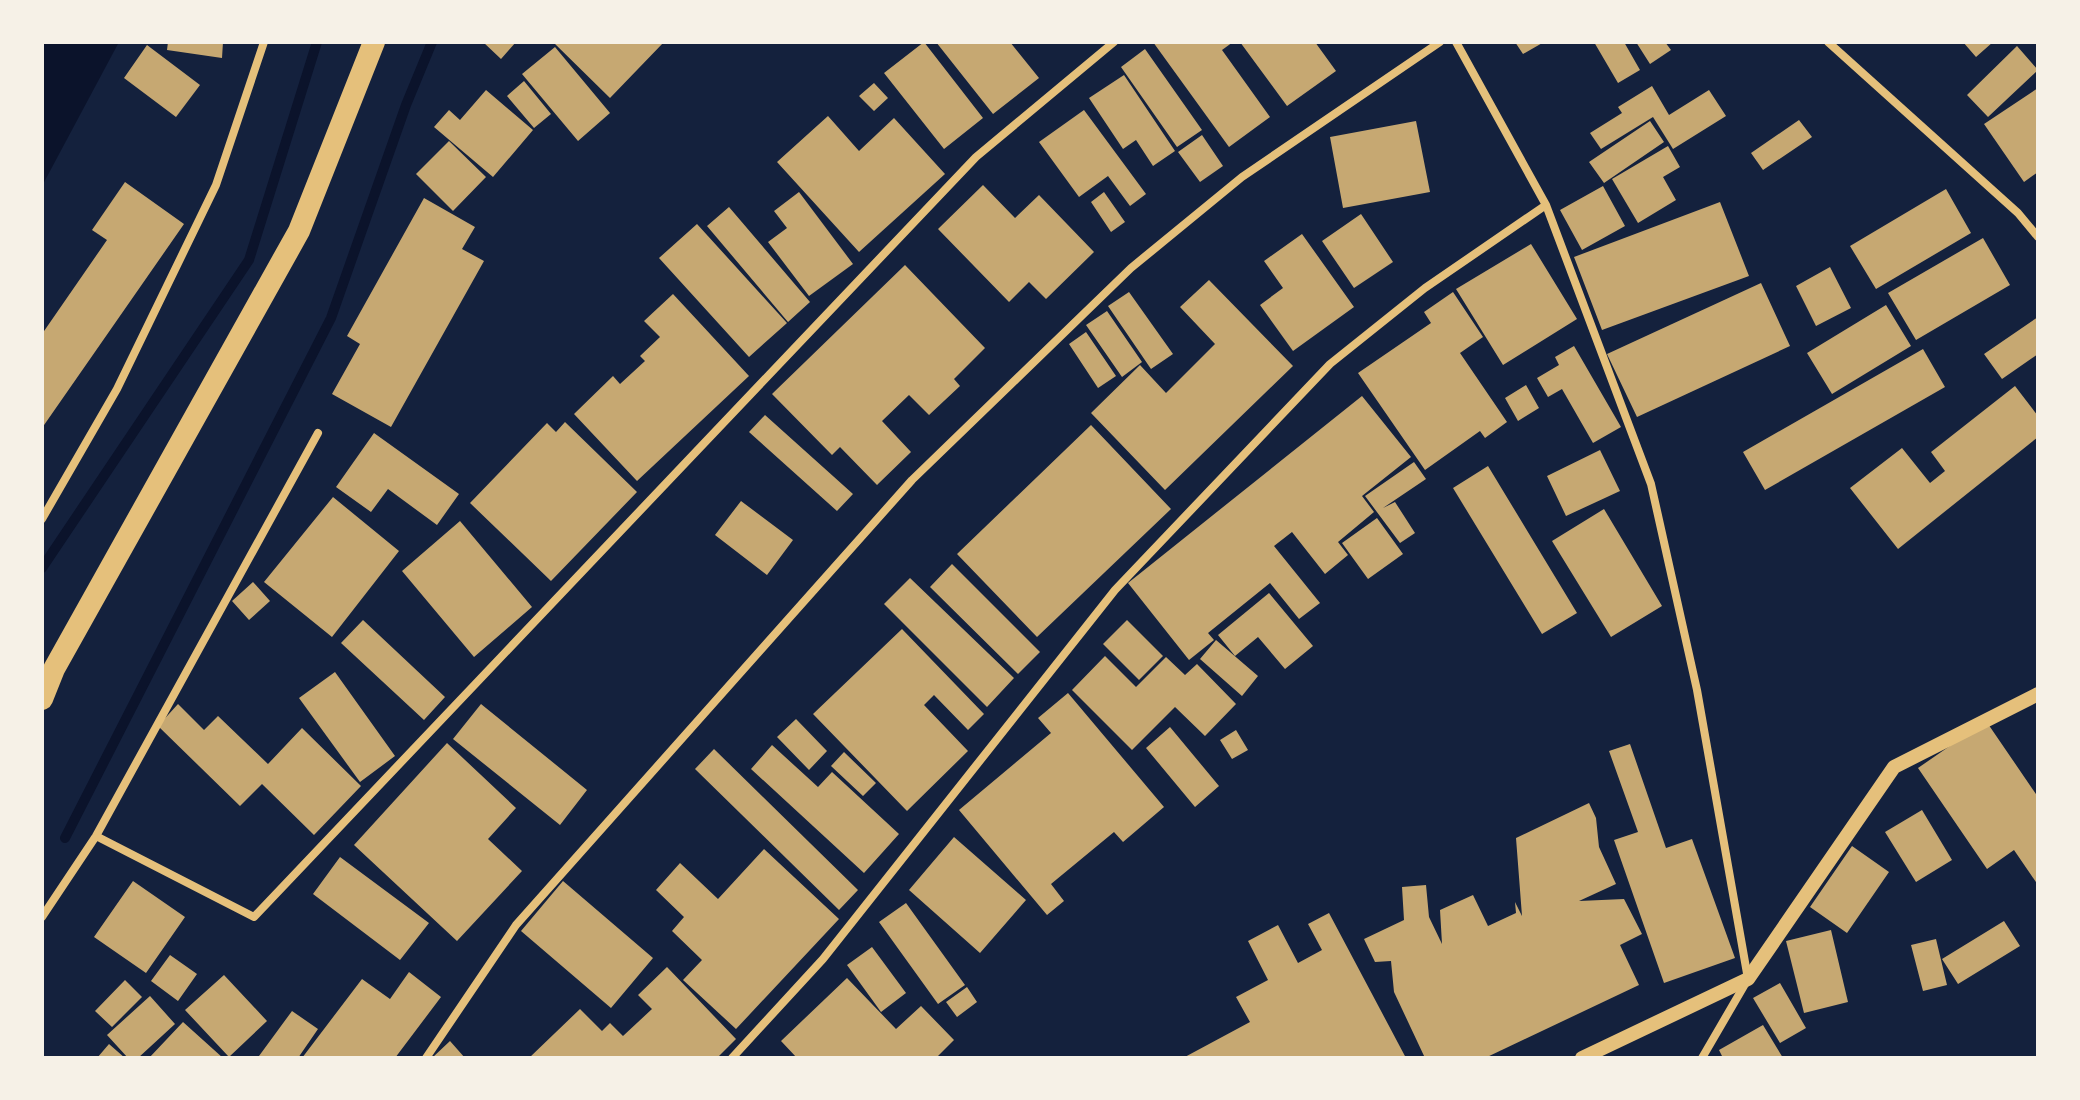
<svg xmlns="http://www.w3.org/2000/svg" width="2080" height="1100" font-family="'Roboto Condensed',sans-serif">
<rect width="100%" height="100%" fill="#14213d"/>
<path fill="#0b132b" d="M42 42H119L42 186Z"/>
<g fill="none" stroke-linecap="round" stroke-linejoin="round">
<path stroke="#0b132b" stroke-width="10" d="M42 568 249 260 317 42
M65 838 331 318 406 105 432 42"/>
</g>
<path fill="#c6a872" d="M168 42H223L222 58 167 50Z
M483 42H516L501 59Z
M553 42H664L610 98Z
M924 42 983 118 944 149 884 73Z
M936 42H1010L1039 78 993 114Z
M1153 42H1233L1222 50 1270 117 1229 147Z
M1240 42H1315L1336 71 1287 106Z
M1515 42H1544L1523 54Z
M1594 42H1624L1640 70 1618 83Z
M1636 42H1665L1671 50 1650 64Z
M1963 42H1993L1976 57Z
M147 45 200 85 176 117 124 78Z
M2017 46 2038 70 1988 117 1967 95Z
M555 47 610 113 578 141 522 74Z
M1145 49 1202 130 1177 147 1121 67Z
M1124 75 1175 151 1153 166 1136 140 1123 149 1089 98Z
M524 81 551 114 534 128 507 96Z
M874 83 888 98 874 111 859 96Z
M1652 86 1669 115 1709 90 1726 116 1673 149 1653 117 1601 149 1590 133 1622 113 1618 107Z
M2038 88V172L2024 182 1984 124Z
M486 90 533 130 493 177 434 127 449 110 460 120Z
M1084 110 1146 194 1130 206 1108 176 1079 197 1039 142Z
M828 116 859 151 894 118 945 174 859 252 777 162Z
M1799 120 1812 137 1763 170 1751 153Z
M1416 121 1430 192 1343 208 1330 137Z
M1650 121 1664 142 1604 183 1589 162Z
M1202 135 1223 166 1200 182 1178 152Z
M449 141 486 177 453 211 416 174Z
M1668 146 1680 167 1663 177 1676 200 1638 223 1612 179Z
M125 182 184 224 42 428V334L107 240 92 230Z
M983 185 1015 218 1039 195 1094 252 1046 299 1029 282 1009 302 938 229Z
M1603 186 1625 226 1582 250 1560 210Z
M1946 189 1971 233 1876 289 1850 246Z
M799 192 853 264 809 296 768 242 787 228 774 211Z
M1104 192 1125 222 1111 232 1091 202Z
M424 198 475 227 462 249 484 261 391 427 332 394 360 344 347 336Z
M1720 202 1749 276 1602 330 1574 257Z
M729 207 810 302 788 322 707 226Z
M1361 214 1393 262 1354 288 1322 241Z
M697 224 787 323 749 357 659 258Z
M1302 234 1354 307 1293 351 1260 305 1283 288 1264 261Z
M1983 238 2010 285 1916 340 1888 293Z
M1531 244 1577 319 1503 365 1456 289Z
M905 265 985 348 954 379 960 386 929 415 909 395 882 421 911 452 877 485 840 447 832 455 772 394Z
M1830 267 1851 308 1816 326 1796 286Z
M1209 280 1293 366 1165 490 1091 413 1140 365 1166 393 1215 344 1180 307Z
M1761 283 1790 346 1637 417 1607 354Z
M1129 292 1173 354 1151 369 1108 306Z
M1453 292 1483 337 1460 353 1507 422 1485 438 1480 431 1425 470 1358 373 1431 323 1424 312Z
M673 294 749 376 637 481 574 414 613 376 620 384 645 361 640 356 660 337 644 321Z
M1886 305 1911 346 1832 394 1807 353Z
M1107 311 1142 362 1122 377 1086 325Z
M2038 317V354L2002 379 1984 354Z
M1086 332 1116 376 1098 388 1069 344Z
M1574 346 1621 427 1593 443 1562 389 1548 397 1537 378 1559 365 1555 357Z
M1923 349 1945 387 1765 490 1743 452Z
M1526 385 1539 408 1518 421 1505 398Z
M2015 386 2038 416V437L1898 549 1850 488 1902 448 1930 483 1945 471 1931 452Z
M1362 396 1411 457 1362 496 1374 512 1338 542 1348 555 1325 574 1292 532 1274 546 1320 603 1299 619 1270 583 1208 633 1214 640 1189 660 1128 583Z
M765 415 853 494 837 511 749 432Z
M565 422 637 492 551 581 470 503 547 423 556 432Z
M1091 425 1171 509 1037 637 957 554Z
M374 433 459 494 437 525 388 489 371 512 336 487Z
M1600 450 1620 491 1566 516 1547 476Z
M1414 462 1426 479 1383 508 1395 502 1415 533 1400 543 1365 496Z
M1488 466 1577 613 1542 634 1453 488Z
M333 497 399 551 332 637 264 582Z
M741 501 793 540 767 575 715 535Z
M1604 509 1662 606 1611 637 1552 541Z
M1377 518 1403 554 1368 579 1342 543Z
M460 521 532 607 474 657 402 571Z
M952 564 1040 652 1018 674 930 587Z
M910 578 1014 678 987 707 884 604Z
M253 582 270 601 249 620 232 601Z
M1269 593 1313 646 1285 669 1258 637 1235 656 1218 635Z
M363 620 445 697 424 720 341 643Z
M1127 620 1163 656 1139 680 1103 644Z
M902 629 984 714 968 730 934 695 924 705 968 751 907 811 813 714Z
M1216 640 1258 676 1242 696 1200 659Z
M1105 656 1136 687 1166 657 1185 675 1197 664 1236 704 1205 736 1175 707 1132 750 1072 690Z
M335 672 395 756 360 782 299 698Z
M1068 693 1164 807 1123 842 1114 832 1051 884 1064 901 1047 915 959 810 1051 733 1038 718Z
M178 704 204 730 218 716 268 764 302 728 361 786 314 835 262 784 240 806 158 726Z
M481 704 587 790 560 825 453 739Z
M796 719 827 751 809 770 777 737Z
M1986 721 2038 797V885L2014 850 1987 869 1918 768Z
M1170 727 1219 786 1195 807 1146 748Z
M1236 730 1248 750 1232 759 1220 740Z
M447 743 516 808 488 839 522 871 457 941 354 845Z
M1630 744 1666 848 1692 839 1735 958 1664 983 1614 840 1638 832 1609 751Z
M772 745 818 787 832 772 899 834 864 873 751 769Z
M714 749 858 890 839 910 695 769Z
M844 752 876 783 863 796 831 766Z
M1589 803 1596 818 1599 847 1616 884 1579 901 1624 899 1642 934 1620 945 1639 985 1485 1058H1425L1394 992 1391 961 1375 962 1364 939 1404 920 1402 887 1426 885 1429 917 1442 944 1440 910 1473 895 1488 926 1516 913 1515 902 1522 916 1516 838Z
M1922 810 1952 860 1916 882 1885 832Z
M954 837 1026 900 980 953 909 890Z
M1852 846 1889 872 1847 933 1810 907Z
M764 849 839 919 736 1029 683 980 702 960 672 931 684 917 656 890 680 863 718 899Z
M340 857 429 923 400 960 313 894Z
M133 881 185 917 146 973 94 937Z
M563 881 653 958 611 1008 521 931Z
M906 903 965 985 938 1004 879 922Z
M1329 913 1406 1058H1183L1250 1022 1236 997 1268 980 1248 941 1278 925 1298 963 1322 950 1308 924Z
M2004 921 2020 946 1958 984 1942 959Z
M1831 930 1848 1002 1804 1013 1786 941Z
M1936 939 1947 985 1923 991 1911 945Z
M872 947 906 993 881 1012 847 965Z
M170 955 197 974 178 1001 151 981Z
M667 967 736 1039 717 1058H529L580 1009 602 1031 610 1023 623 1036 652 1009 638 995Z
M409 972 441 997 395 1058H302L362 979 390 999Z
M224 975 267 1021 229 1057 185 1010Z
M847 978 896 1029 921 1006 954 1040 936 1058H797L781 1041Z
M125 980 142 997 112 1027 95 1011Z
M1780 983 1806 1028 1780 1043 1753 998Z
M967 987 977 1002 957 1017 946 1002Z
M150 996 175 1024 138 1058H128L107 1035Z
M292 1011 318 1029 298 1058H261L259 1056Z
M183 1022 223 1058H149Z
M1763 1025 1783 1058H1723L1719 1050Z
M450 1041 465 1058H432Z
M109 1044 125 1058H97Z"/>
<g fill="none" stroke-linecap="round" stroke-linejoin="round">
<path stroke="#e5c07b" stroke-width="8" d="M1456 42 1546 205 1651 484 1697 690 1748 979 1702 1058
M1828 42 2018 213 2038 237
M42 519 117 389 216 185 264 42
M96 836 254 917 976 157 1114 42
M42 917 96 836 318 433
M426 1058 516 925 912 480 1131 268 1242 177 1440 42
M732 1058 823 959 1115 590 1330 364 1425 288 1546 205"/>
<path stroke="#e5c07b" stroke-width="14" d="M1582 1058 1748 979 1894 767 2038 694"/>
<path stroke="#e5c07b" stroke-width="22" d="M42 699 54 669 299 231 374 42"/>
</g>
<rect width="2080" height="1100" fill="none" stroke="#f6f1e7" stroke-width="88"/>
</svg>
